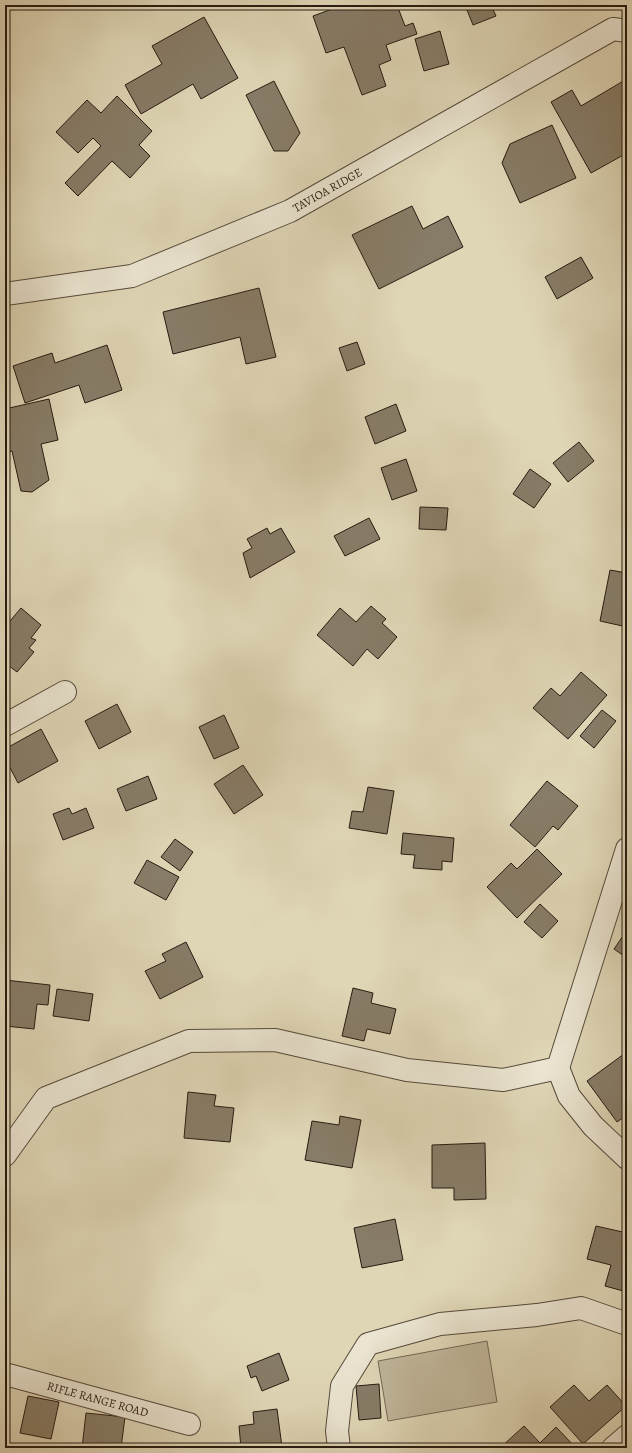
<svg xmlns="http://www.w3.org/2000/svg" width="632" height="1453" font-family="Alegreya,serif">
<rect width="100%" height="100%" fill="#dfd6b6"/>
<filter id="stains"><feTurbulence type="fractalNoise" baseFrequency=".005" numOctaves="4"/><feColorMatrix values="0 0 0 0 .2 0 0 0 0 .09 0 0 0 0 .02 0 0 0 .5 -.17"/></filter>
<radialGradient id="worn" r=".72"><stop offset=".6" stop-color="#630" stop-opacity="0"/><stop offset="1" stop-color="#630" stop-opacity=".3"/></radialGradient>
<path fill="#c0b69a" stroke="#746856" d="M487 1341 497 1402 388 1421 378 1361Z"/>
<path fill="#877c67" stroke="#271b11" d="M343 5H397L405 26 413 23 417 34 386 45 391 60 379 65 386 86 362 95 344 47 326 53 313 16Z
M465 5H491L496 16 473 25Z
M204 17 238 78 201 99 193 84 141 114 125 85 162 64 152 46Z
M440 31 449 64 424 71 415 39Z
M625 80 627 83V153L591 173 551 102 572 90 581 106Z
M274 81 300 133 288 151H274L246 95Z
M117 96 152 131 139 145 150 156 130 178 112 161 78 196 65 183 101 146 93 138 78 153 56 132 87 100 101 113Z
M552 125 576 178 520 203 502 163 510 144Z
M412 206 423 229 448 216 463 247 379 289 352 235Z
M581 257 593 278 557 299 545 277Z
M259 288 276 357 246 364 240 337 173 354 163 312Z
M357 342 365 364 347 371 339 348Z
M107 345 122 390 85 403 79 385 25 403 13 366 52 353 55 363Z
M49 399 58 440 41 444 49 480 32 492 21 491 12 451 5 453V409Z
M396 404 406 431 375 444 365 417Z
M579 442 594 461 568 482 553 463Z
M406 459 417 491 392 500 381 468Z
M530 469 551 484 534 508 513 494Z
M420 507 448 508 446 530 419 529Z
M369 518 380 539 345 556 334 536Z
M267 528 270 534 281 528 295 552 250 578 243 553 252 548 247 539Z
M610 570 627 573V627L600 621Z
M371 606 386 619 382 623 397 637 378 659 367 649 353 666 317 635 340 608 356 622Z
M21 608 41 625 31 638 36 640 29 648 34 652 17 672 5 663V627Z
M581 672 607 695 568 739 533 708 551 688 560 696Z
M117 704 131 732 99 749 85 721Z
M602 710 616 721 594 748 580 736Z
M224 715 239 748 214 759 199 727Z
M41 729 58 761 18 783 5 758V749Z
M243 765 263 795 234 814 214 784Z
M148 776 157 799 126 811 117 789Z
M547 781 578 806 558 830 553 826 535 847 510 825Z
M368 787 394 791 387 834 349 828 352 811 363 812Z
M69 808 72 814 86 808 94 828 63 840 53 814Z
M403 833 454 838 452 862 442 861V870L413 868 415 855 401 854Z
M175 839 193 852 180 871 161 857Z
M537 849 562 874 517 918 487 887 511 863 517 869Z
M147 860 179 877 166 900 134 883Z
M540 904 558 921 542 938 524 922Z
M627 930V958L614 949Z
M186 942 203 977 160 999 145 971 166 961 162 954Z
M5 980 50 985 48 1005 37 1004 34 1029 5 1026Z
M353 988 373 993 371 1003 396 1009 390 1034 367 1029 364 1041 342 1036Z
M57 989 93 994 89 1021 53 1016Z
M624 1054 627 1058V1115L617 1122 587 1081Z
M188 1092 216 1095 214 1106 234 1108 230 1142 184 1138Z
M340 1116 361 1120 352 1168 305 1160 312 1121 339 1125Z
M485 1143 486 1199 454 1200V1188H432V1145Z
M395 1219 403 1260 362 1268 354 1228Z
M596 1226 627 1233V1292L605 1286 611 1265 587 1259Z
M279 1353 289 1380 262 1391 256 1376 251 1378 247 1366Z
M379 1384 381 1418 359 1420 356 1386Z
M574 1385 589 1401 607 1385 626 1406 583 1444 550 1407Z
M28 1396 59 1402 51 1439 20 1433Z
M277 1409 282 1447 241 1448 239 1426 254 1424 253 1412Z
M86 1413 125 1417 121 1448H82Z
M524 1426 540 1443 556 1427 576 1448H500Z"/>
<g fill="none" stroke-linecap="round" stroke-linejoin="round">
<defs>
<g id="street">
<path id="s1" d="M5 294 132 276 290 211 613 29 627 31"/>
<path d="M5 725 65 692"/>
<path d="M558 1068 569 1096 593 1126 627 1158"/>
<path d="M5 1155 46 1098 189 1041 275 1040 407 1070 503 1080 558 1068 627 849"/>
<path id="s2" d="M5 1374 189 1424"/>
<path d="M339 1448 337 1431 342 1386 368 1344 440 1324 537 1315 581 1308 627 1324"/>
<path d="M613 1448 627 1436"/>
</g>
</defs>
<use href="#street" stroke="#554a3a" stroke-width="24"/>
<use href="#street" stroke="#eae4d0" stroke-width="22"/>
</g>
<g text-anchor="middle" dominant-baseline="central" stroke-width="3.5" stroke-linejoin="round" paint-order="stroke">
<g font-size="12" fill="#271b11" stroke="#eae4d0">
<text stroke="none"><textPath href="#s1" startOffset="342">TAVIOA RIDGE</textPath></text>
<text stroke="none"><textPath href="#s2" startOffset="96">RIFLE RANGE ROAD</textPath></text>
</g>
</g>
<rect width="632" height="1453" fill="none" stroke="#dfd6b6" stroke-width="20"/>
<rect x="6" y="6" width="620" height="1441" fill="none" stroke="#271b11" stroke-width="2"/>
<rect x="10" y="10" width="612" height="1433" fill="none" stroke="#271b11"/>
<rect width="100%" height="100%" filter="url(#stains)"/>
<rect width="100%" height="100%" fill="url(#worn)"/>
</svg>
